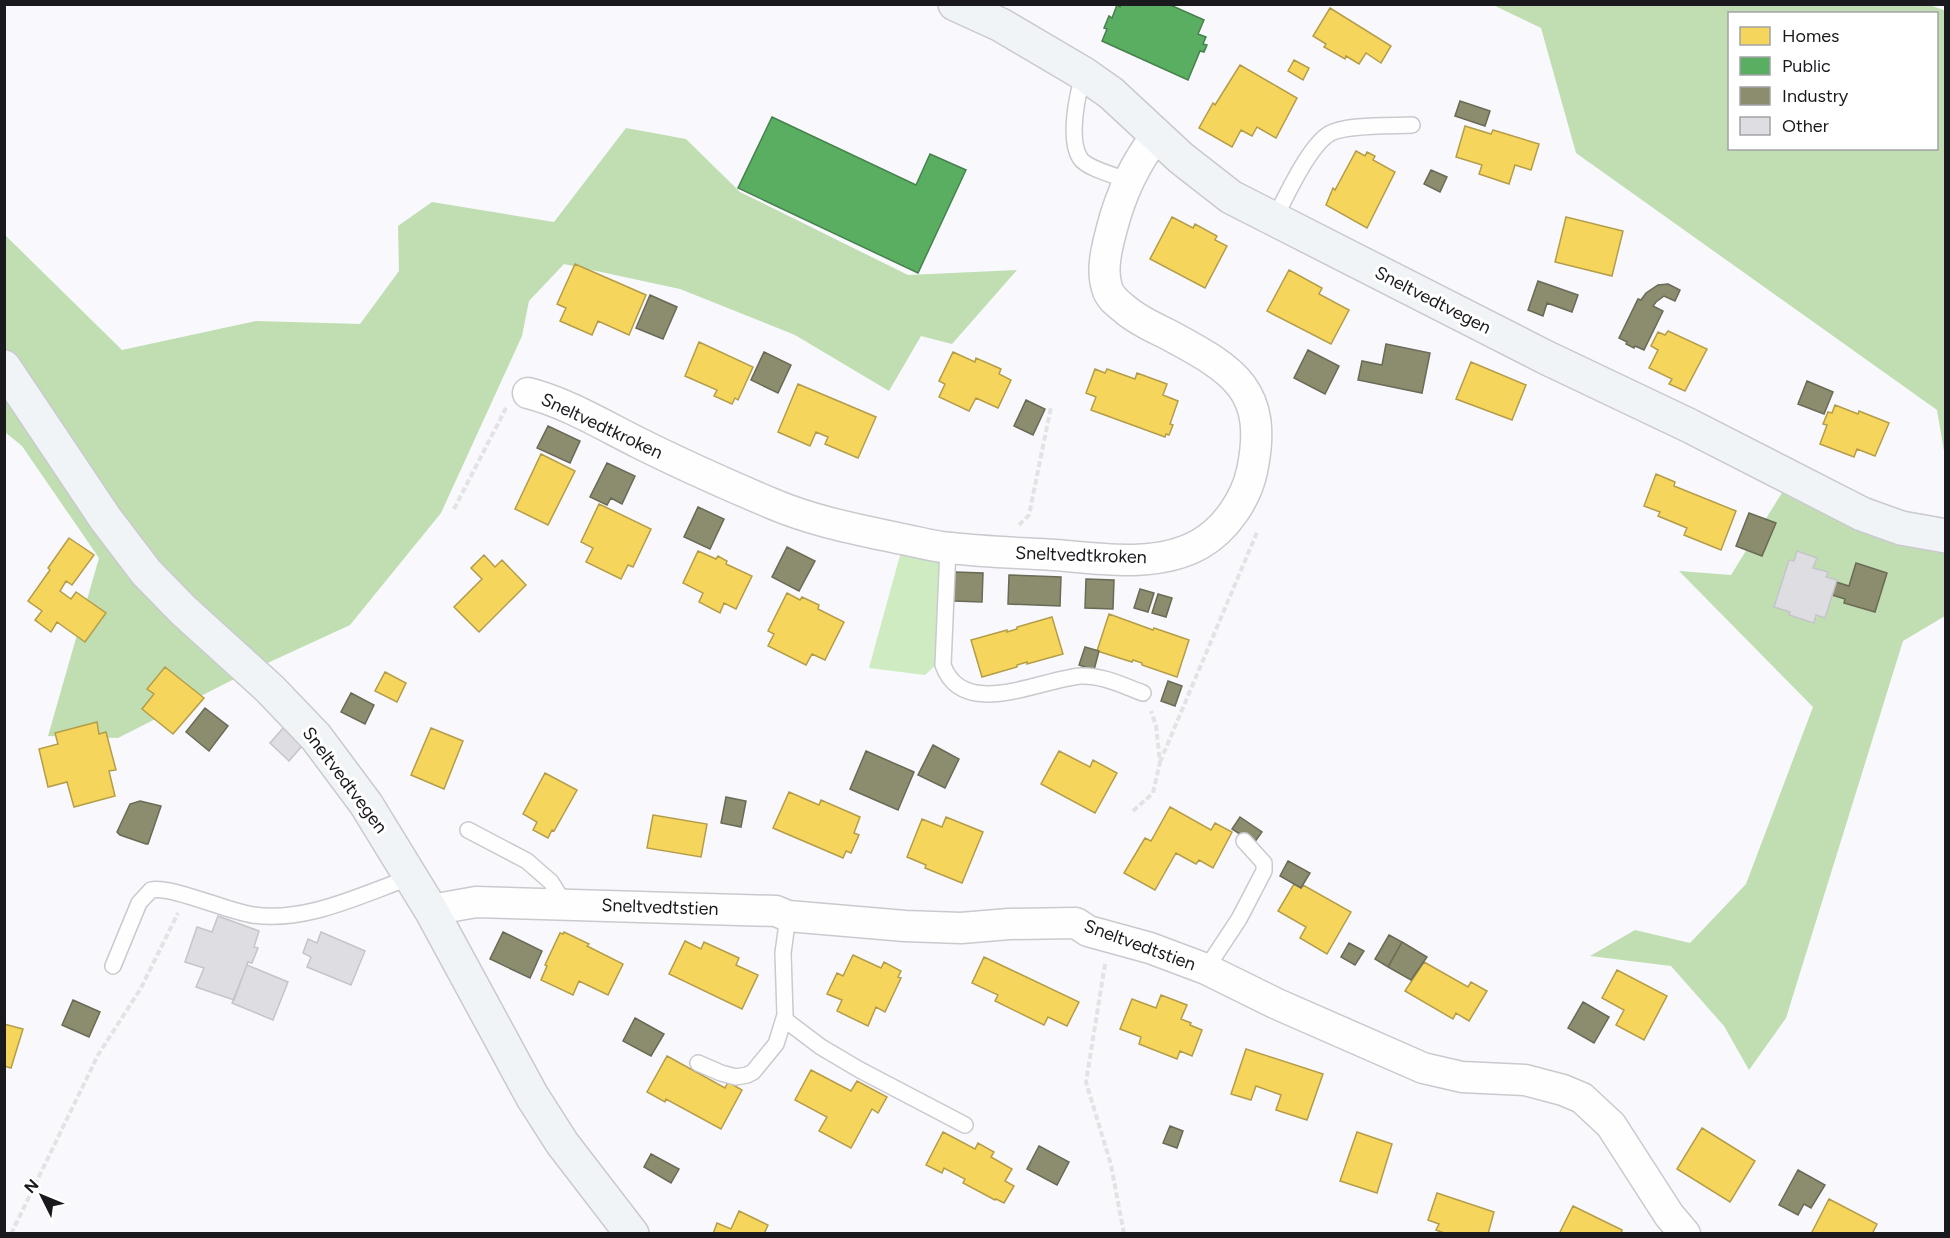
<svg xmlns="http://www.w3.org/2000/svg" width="1950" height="1238" font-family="Figtree,sans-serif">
<rect width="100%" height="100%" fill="#f8f8fd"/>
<path fill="#cfebc1" d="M905 537 951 544 947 618 953 649 925 675 869 668Z"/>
<path fill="#c0deb1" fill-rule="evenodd" d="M1927 4 1946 11 1945 457 1937 410 1576 153 1541 28 1493 5ZM1730 14H1936V148H1730Z
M626 128 686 139 740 192 908 275 1017 270 952 344 921 336 889 391 795 335 680 289 564 264 529 301 522 336 441 513 350 625 248 672 118 738 48 736 99 558 22 446 5 432 4 234 122 350 256 321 360 324 399 271 398 226 432 202 554 222Z
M1798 467 1887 519 1945 530V616L1903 641 1786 1018 1749 1070 1724 1026 1671 966 1590 956 1635 930 1690 943 1746 884 1813 707 1679 571 1731 575Z"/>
<path fill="#f6d55c" stroke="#b49d49" stroke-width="1.5" d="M1330 8 1391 46 1381 63 1366 53 1359 64 1346 56 1345 59 1324 47 1326 44 1313 36Z
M1294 60 1309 68 1303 80 1288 71Z
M1240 65 1297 98 1276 138 1257 127 1252 136 1241 130 1232 147 1199 128 1213 103 1215 105Z
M1465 126 1491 134 1493 130 1539 144 1531 170 1515 165 1509 184 1479 174 1482 165 1456 157Z
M1356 151 1365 156 1367 152 1375 156 1373 160 1395 172 1367 228 1326 205 1333 188 1335 190Z
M1172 217 1193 228 1195 224 1217 236 1215 240 1227 246 1205 288 1150 259Z
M1566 217 1623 231 1612 276 1555 262Z
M575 264 646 295 629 335 598 321 592 335 560 321 566 308 557 304Z
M1289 270 1322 288 1319 294 1349 310 1331 344 1267 311Z
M1668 331 1707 349 1685 391 1669 384 1672 379 1649 368 1658 350 1651 346 1658 332 1665 335Z
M699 342 753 367 738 400 735 398 732 404 714 396 717 390 685 376Z
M953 352 975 362 976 358 1001 369 999 374 1011 380 998 408 976 398 969 411 939 397 945 384 939 381Z
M1471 362 1526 385 1512 420 1456 399Z
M1095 369 1105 373 1107 369 1135 379 1137 373 1167 384 1163 395 1178 401 1170 424 1173 425 1169 435 1166 434 1165 437 1091 410 1096 397 1086 393Z
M798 384 876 417 858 458 825 444 828 437 816 432 810 446 778 432Z
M1835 405 1858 414 1859 411 1889 423 1875 456 1857 449 1854 457 1820 444 1827 425 1823 424 1828 412 1832 413Z
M541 454 575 471 548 525 515 509Z
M1656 474 1675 482 1674 486 1736 511 1721 550 1684 535 1687 528 1658 516 1660 512 1644 506Z
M599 504 651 529 633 567 628 565 621 579 586 562 593 548 581 542Z
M69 538 94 555 72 585 66 581 60 591 71 599 76 592 106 613 85 642 57 622 51 632 35 620 42 611 28 601 50 570 48 568Z
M698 551 716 559 718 556 727 561 726 564 752 576 736 609 724 603 720 613 699 602 703 593 683 583Z
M484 555 495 567 502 560 526 585 479 632 454 607 482 579 471 568Z
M787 593 800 600 802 597 819 605 818 609 844 622 825 660 812 654 806 665 768 646 774 634 768 631Z
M1109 614 1153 630 1154 628 1189 640 1177 677 1142 665V663L1133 660 1132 662 1097 651Z
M1052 617 1063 654 1027 664V662L1017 665V667L982 677 971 640 1007 630V632L1017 629V627Z
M165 667 204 698 173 734 142 709 154 694 147 689Z
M385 672 406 683 397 702 375 691Z
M97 722 99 734 106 732 116 770 109 771 115 796 74 807 67 782 48 787 39 749 58 744 55 733Z
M431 728 463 741 444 789 411 775Z
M1059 751 1090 767 1093 760 1117 773 1095 813 1041 784Z
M545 773 577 790 554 831 552 830 548 838 533 830 537 822 523 814Z
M789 792 819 805 821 800 860 817 854 833 859 835 851 853 846 851 843 858 773 828Z
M1170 807 1211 830 1215 823 1232 832 1213 868 1199 860 1196 864 1176 853 1155 890 1124 873 1145 838 1151 841Z
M653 815 707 824 701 857 647 848Z
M946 817 983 832 962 883 925 868 926 865 907 857 922 819 942 827Z
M1294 884 1301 888 1303 885 1351 912 1327 954 1300 938 1306 927 1278 911Z
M564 932 589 944 587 946 623 964 608 995 579 981 573 995 541 980 547 966 545 965 560 933 563 934Z
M685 941 701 949 704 942 739 958 736 965 758 975 742 1009 669 974Z
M853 955 881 968 884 962 901 971 898 977 901 978 885 1012 876 1007 868 1026 837 1011 842 1000 827 994 837 973 843 976Z
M984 957 1079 1002 1067 1026 1048 1017 1044 1025 995 1001 998 995 972 983Z
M1424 962 1468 987 1471 982 1487 991 1469 1021 1456 1013 1453 1019 1405 991Z
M1617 970 1667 996 1644 1040 1616 1025 1624 1010 1602 998Z
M1161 995 1187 1005 1181 1019 1191 1023 1190 1025 1202 1030 1192 1056 1180 1051 1177 1059 1139 1044 1141 1037 1120 1029 1132 999 1156 1008Z
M4 1024 23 1029 11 1068 4 1066Z
M1246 1049 1323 1074 1307 1120 1276 1110 1281 1095 1256 1086 1251 1100 1231 1094Z
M667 1056 725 1088 728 1082 742 1090 721 1129 666 1099 665 1102 647 1092Z
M811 1070 851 1091 857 1081 887 1097 878 1113 872 1109 851 1148 819 1131 827 1117 795 1100Z
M1702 1128 1755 1161 1730 1202 1677 1169Z
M943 1132 975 1149 978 1143 994 1152 991 1157 1012 1169 1005 1181 1014 1186 1004 1203 996 1199 995 1200 963 1183 965 1179 944 1168 942 1173 926 1165Z
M1357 1132 1392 1144 1377 1193 1340 1181Z
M1437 1193 1494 1212 1488 1234H1447L1436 1230 1439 1224 1428 1220Z
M1829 1199 1877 1224 1872 1234H1811Z
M1573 1206 1622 1230 1621 1234H1559Z
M739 1211 768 1225 764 1234H713L717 1223 731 1229Z"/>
<path fill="#5aae61" stroke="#47824d" stroke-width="1.5" d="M1121 4H1168L1204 20 1198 34 1206 37 1203 44 1207 45 1204 52 1200 51 1188 80 1102 41 1107 29 1104 28 1109 16 1112 18 1117 5 1120 7Z
M772 117 916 185 930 154 966 170 918 273 738 188Z"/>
<path fill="#8c8c6e" stroke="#6a6a56" stroke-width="1.5" d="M1460 101 1490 111 1485 126 1455 116Z
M1431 170 1447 177 1440 192 1424 184Z
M1538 281 1578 295 1572 312 1547 303 1543 316 1528 310Z
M1668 284 1680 290 1675 301 1664 296 1656 302 1653 306 1663 311 1644 350 1635 346 1634 348 1626 344 1627 342 1619 338 1638 299 1641 300 1646 293 1658 285Z
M650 295 677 307 663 339 636 328Z
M1386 344 1430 353 1422 393 1358 380 1362 361 1382 365Z
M1308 350 1339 366 1325 394 1294 378Z
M764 352 791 365 778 393 751 380Z
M1807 381 1833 392 1824 414 1798 404Z
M1026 400 1045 409 1033 435 1014 426Z
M548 426 580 441 570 463 537 448Z
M607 463 635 476 622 504 611 498 607 505 590 497Z
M698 507 724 519 710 549 684 537Z
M1749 513 1776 523 1762 556 1736 546Z
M787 547 815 561 799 591 772 577Z
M1856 563 1887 573 1875 612 1844 603 1845 599 1832 595 1836 582 1849 586Z
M955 572 983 573 982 602 954 601Z
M1009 575 1061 577 1060 606 1008 604Z
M1086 579 1114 580 1113 609 1085 608Z
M1140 589 1154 593 1148 612 1134 608Z
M1158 594 1172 598 1166 617 1152 613Z
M1085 647 1099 651 1094 670 1079 665Z
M1168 681 1182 686 1175 706 1161 701Z
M351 693 374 705 365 724 341 712Z
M205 708 228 726 209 751 186 732Z
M933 745 959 759 945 788 918 775Z
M866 751 914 772 898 810 850 789Z
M726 797 746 801 741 827 721 823Z
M140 801 161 806 148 844H146L120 835 117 832 130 804Z
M1240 817 1262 832 1254 843 1232 829Z
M1288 861 1310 873 1301 888 1280 876Z
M503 932 542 951 530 978 490 959Z
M1389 935 1402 942 1388 967 1375 959Z
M1402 942 1427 957 1411 980 1388 967Z
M1349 943 1364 951 1355 965 1341 957Z
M73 1000 100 1012 89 1037 62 1025Z
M1583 1002 1609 1017 1594 1043 1568 1028Z
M635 1018 664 1034 651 1056 623 1041Z
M1170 1126 1183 1131 1177 1148 1163 1143Z
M1039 1146 1069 1162 1057 1185 1027 1169Z
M651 1154 679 1169 671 1183 644 1167Z
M1798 1170 1825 1185 1811 1208 1804 1204 1798 1215 1779 1205Z"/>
<path fill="#dedee2" stroke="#c5c5c9" stroke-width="1.5" d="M1797 551 1817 558 1813 568 1828 572 1826 577 1837 580 1825 618 1816 615 1814 623 1789 615 1790 612 1774 607 1789 560 1794 561Z
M283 728 302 746 289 761 270 743Z
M218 916 259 931 254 947 258 948 252 963 248 962 234 1000 196 987 204 968 185 962 197 927 212 932Z
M321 932 365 951 351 985 307 967 311 957 303 953 308 939 317 943Z
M247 965 288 982 273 1020 232 1003Z"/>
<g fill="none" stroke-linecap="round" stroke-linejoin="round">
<defs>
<path id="lane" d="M1084 74C1077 94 1068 139 1080 158 1086 168 1116 176 1127 180
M1274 220C1285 198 1309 146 1329 134 1344 124 1393 126 1412 125
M948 548 943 665C963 721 1041 679 1081 676 1102 675 1124 686 1143 693
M468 830 527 861 551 882 564 903
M113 966 139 903 151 890C173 886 226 911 253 915 307 923 362 894 412 877
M1206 969 1239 919 1264 871V863L1244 841
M784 1019 821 1047 860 1070 965 1125
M698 1063 721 1073 736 1077 747 1075 753 1072 776 1044 785 1015 783 953 788 916"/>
<path id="street" d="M528 393C567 403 603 425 639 443 683 465 728 485 773 504 813 521 855 529 897 538 915 541 933 547 951 548 986 552 1021 553 1055 555 1102 559 1158 568 1200 544 1226 529 1246 499 1252 471 1269 390 1234 370 1169 335 1155 328 1139 321 1127 311 1119 304 1110 299 1107 288 1101 269 1107 247 1112 228 1121 193 1135 163 1157 135
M431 910 476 902 776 911 788 916 905 926 961 928 1009 924 1076 923 1088 931 1150 948 1206 969 1277 1004 1423 1068 1462 1077 1525 1080 1563 1090 1582 1098 1611 1125 1669 1215 1685 1234"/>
<path id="secondary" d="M955 4 1001 25 1084 74 1111 93 1181 158 1231 197 1547 358 1688 425 1862 514 1901 528 1946 536
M4 367 105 518 146 572 183 610 270 689 316 737 366 804 431 910 532 1096 562 1143 632 1234"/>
</defs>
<use href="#lane" stroke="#cacace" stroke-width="18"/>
<use href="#street" stroke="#cacace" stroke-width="33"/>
<use href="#secondary" stroke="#cacace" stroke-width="36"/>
<path stroke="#e3e3e4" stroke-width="4" stroke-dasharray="6 3" stroke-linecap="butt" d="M454 509 506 408
M1019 525 1029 515 1051 407
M1160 762 1258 530
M1133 811 1153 793 1160 762 1156 726 1151 711
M1105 964 1086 1082 1111 1165 1124 1234
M11 1234 98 1055 141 988 178 913"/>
<use href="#lane" stroke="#fefeff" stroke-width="15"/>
<use href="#street" stroke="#fefeff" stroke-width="30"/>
<use href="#secondary" stroke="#f1f4f6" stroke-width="33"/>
</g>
<g text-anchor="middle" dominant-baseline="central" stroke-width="6" stroke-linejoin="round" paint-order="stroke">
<g font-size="18" fill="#1a1a1e" stroke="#fff">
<text transform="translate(1433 300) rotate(27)">Sneltvedtvegen</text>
<text transform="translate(602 426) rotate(25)">Sneltvedtkroken</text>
<text transform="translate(1081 555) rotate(2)">Sneltvedtkroken</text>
<text transform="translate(345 780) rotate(53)">Sneltvedtvegen</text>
<text transform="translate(660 907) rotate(2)">Sneltvedtstien</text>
<text transform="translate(1140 945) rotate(20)">Sneltvedtstien</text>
</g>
</g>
<rect width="1950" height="1238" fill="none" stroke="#1a1a1e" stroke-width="12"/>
<rect x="1728" y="12" width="210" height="138" fill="#ffffff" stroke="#a3a3a5" stroke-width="1.5"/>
<rect x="1740" y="27" width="30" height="18" fill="#f6d55c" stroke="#a3a3a5" stroke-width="1.5"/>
<text x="1782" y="42" font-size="18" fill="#1a1a1e">Homes</text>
<rect x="1740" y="57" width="30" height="18" fill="#5aae61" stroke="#a3a3a5" stroke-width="1.5"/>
<text x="1782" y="72" font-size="18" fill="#1a1a1e">Public</text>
<rect x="1740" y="87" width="30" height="18" fill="#8c8c6e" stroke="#a3a3a5" stroke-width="1.5"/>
<text x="1782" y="102" font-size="18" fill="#1a1a1e">Industry</text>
<rect x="1740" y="117" width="30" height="18" fill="#dedee2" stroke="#a3a3a5" stroke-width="1.5"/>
<text x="1782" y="132" font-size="18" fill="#1a1a1e">Other</text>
<g transform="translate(42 1196) rotate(313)" stroke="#ffffff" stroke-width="4.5" paint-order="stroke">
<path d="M0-4.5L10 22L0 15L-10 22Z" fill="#1a1a1e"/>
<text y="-9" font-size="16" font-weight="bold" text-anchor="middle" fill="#1a1a1e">N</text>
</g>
</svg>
